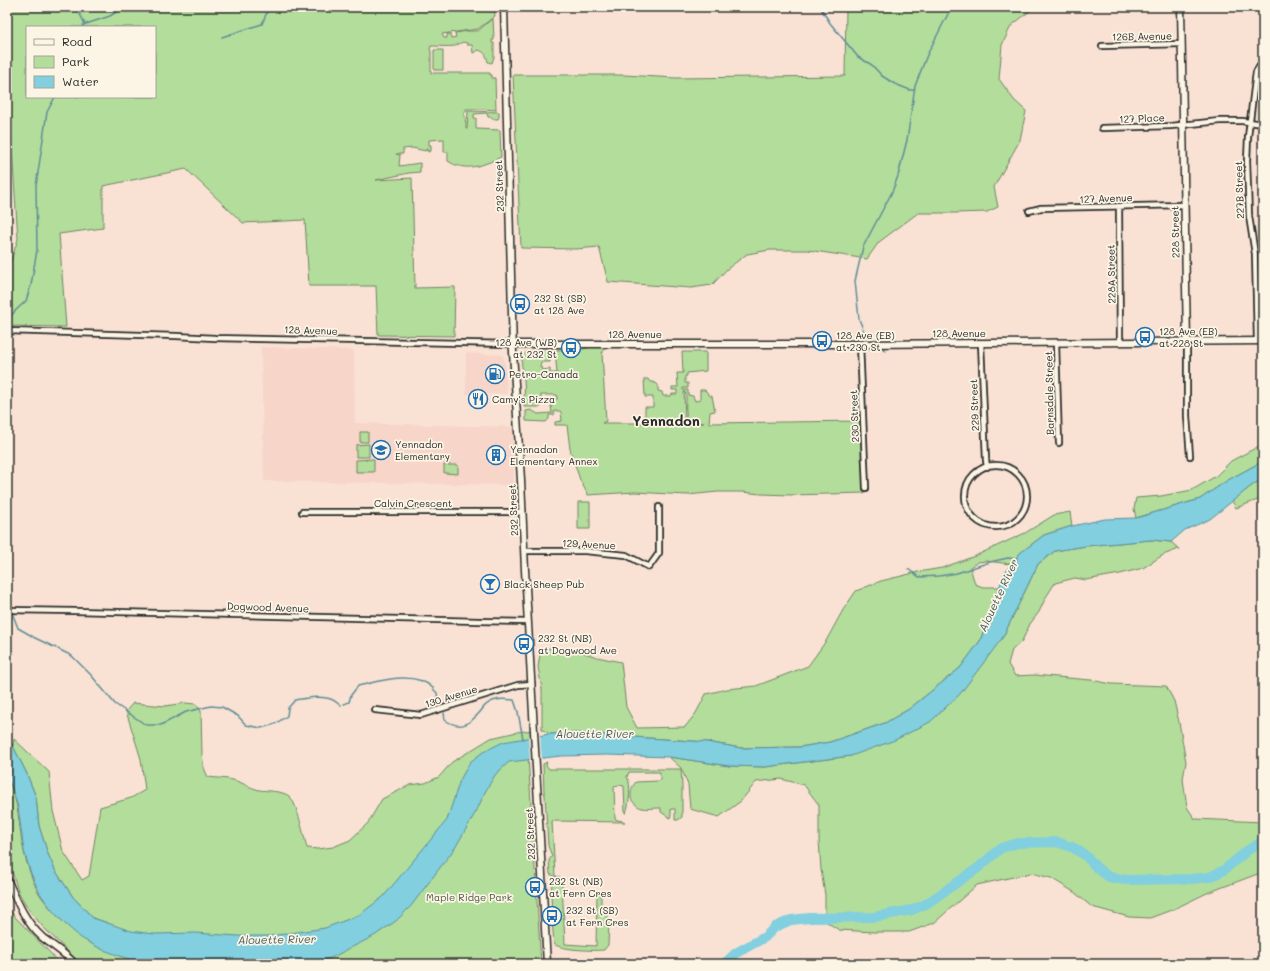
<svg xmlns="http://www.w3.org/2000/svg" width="1270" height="971" font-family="Mali,sans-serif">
<rect width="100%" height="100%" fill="#f9e2d4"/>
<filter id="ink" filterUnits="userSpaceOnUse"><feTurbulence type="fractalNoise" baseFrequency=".025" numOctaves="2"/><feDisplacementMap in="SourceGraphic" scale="8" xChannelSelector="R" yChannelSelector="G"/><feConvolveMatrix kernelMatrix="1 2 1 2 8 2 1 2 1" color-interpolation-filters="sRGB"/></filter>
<g filter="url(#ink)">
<path fill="#f7d5c9" d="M261 347 354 350 355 423 513 427 514 485 264 481Z
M466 353 502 355 505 362 507 394H466Z"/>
<path fill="#b3dd9b" stroke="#6f8463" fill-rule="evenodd" d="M7 7H494L495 16 478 29 442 34 444 38H447V34H450L451 38 456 37 455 33 468 31H478L493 18 494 40H492V43H494V57L492 63 488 62C486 55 486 53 479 50L473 53 472 45H467V43C461 41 460 44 455 46 449 47 437 46 431 46L430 50 431 51V73H490V75H492V78H495L496 110 483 109H466V112H464V117H466L465 121H466V129H467L468 111 499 112V117L498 119H492V117H488L487 113 474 114V118H476V129L500 130 501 157C484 165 466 173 448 161V152H444V139L429 140V145H431V151L428 152 427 149H426V151L412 148 403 149V154H396L400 155 399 166 420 163V172L409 173 376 180 412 178 415 288 455 287 454 336 378 335 376 286H309L305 220 243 223 186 169 103 186V228L59 234 66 327 7 326V273L18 239 10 120ZM27 27H155V97H27Z
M846 7H1037L1031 10 1011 26 1002 45 999 79 1014 100 1026 111 1020 140 994 187 998 207 987 212 955 213H918L879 242 867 259 808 250H770L747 254 727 269 712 285 691 288 608 282 599 247 576 249 521 248 513 75H624L676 78 845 76Z
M434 50H443V70H434Z
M592 347H603L604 349 602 353 606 421 602 423H704L697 422 695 420H688L686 418C687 412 685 409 686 403 686 399 687 397 685 392H684L685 421 645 422V407H653V397H645L644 379H648L650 382H654V383H656L658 385V391L662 392 663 396H671L672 394H677V390H672V387H678L677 373H683L682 352H706V371L687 373V376H685V383H688V388H683V390H688V395L693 396 695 401 700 400V390H705L710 396H712L715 411 710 412 709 423 863 421 866 488 865 493 791 495 761 494 742 492H718L687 495 635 492 588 495 580 480 570 449 567 425H555V422L562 421 561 412 560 411H554V415H549V419L546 422 526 421V411L531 410 538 414 552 413 550 399H557V395H541V407H524C524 398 525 388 524 379 522 365 516 351 536 351 540 351 545 351 549 352L550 357V362H541L540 367H541L542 370 550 369V373H557L555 351 557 350 572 349 573 348 579 350Z
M360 432H368V442H360Z
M369 444V457H356V445Z
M1263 444V461L1228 480 1200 499 1136 518 1134 509 1136 498 1161 496 1192 490 1216 476 1231 461Z
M374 459V472H356V460Z
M444 465H458V474L444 473Z
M1263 479V498L1236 508 1232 501 1254 484Z
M578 502H590V529H578Z
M1070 512 1072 526 1044 535 1020 553 1011 564 986 561 978 562 970 567 975 584 983 587H999L980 641 960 668 909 709 885 723 830 742 800 747 741 748 707 742 575 733 549 734 542 729V689L538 667 541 649 553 648 575 650 597 657 621 662 626 707 637 728 685 727 696 713 706 694 727 689 756 686 808 666 826 641 843 610 856 591 881 581 918 572 942 568 975 556 1025 533 1054 515Z
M1151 540 1171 542 1179 549 1163 555 1143 568 1120 574 1086 580 1075 578 1055 583 1046 597 1039 612 1030 624 1022 641 1012 650 1008 664 1015 676 1034 675 1091 680 1112 684 1166 686 1174 701 1179 722 1186 762 1183 779 1187 807 1195 819 1263 822V872L1207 893 1174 909 1150 918 1129 917 1092 907 1074 892 1051 878 1031 873 977 885 934 923 909 932H874L839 930 825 921V895L821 870 819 840V805L804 785 781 779 756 782 741 801 719 817 690 809 688 785 681 768 669 757 729 766 765 767 851 756 1003 637 1038 564 1055 551 1086 546Z
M133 703 165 706 185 703 196 704 201 711 202 755 204 768 208 777C216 778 225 778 233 780 242 782 250 788 259 790 267 791 283 791 289 796 297 802 304 837 307 848L318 849 333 847 350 840 368 823 382 799 410 785 425 783 439 777 452 762 491 738 517 732 533 730 534 738 527 739 541 964H81L43 927 29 910 19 893 7 857V778C20 801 18 827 24 852 27 865 32 880 38 892 45 903 55 913 64 923H108L93 918 73 897 55 870 48 854 39 826 36 797 26 772 13 746 14 739 49 772 53 811 63 851 82 880 89 876 100 807 131 798 145 790 141 759 126 711Z
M547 762 546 765 549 769H681L682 785V817L678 820H675V809H671V815L670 818 661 812V808C646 808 640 812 631 799 631 792 631 787 636 782L659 781 660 780V772H629L627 777C632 784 629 805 626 813H625L624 786 619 785 614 786 615 819 625 822 552 821 555 876 560 877H556L550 874 549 860 552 856 548 846 545 795 544 793 543 764Z
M554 882 562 883 565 944 596 946 597 895 599 894 601 895V911L606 914 609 922 608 945 604 950C594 951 561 950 554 944L552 920 555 919 554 914H552L551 895 552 893H551L552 884Z
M7 906 15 917 61 964H7Z"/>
<path fill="#81cfdf" stroke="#5f8d97" d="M1263 461V479L1254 484 1210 519 1185 530 1171 542 1151 540 1086 546 1055 551 1038 564 1003 637 960 694 930 722 895 740 851 756 765 767 729 766 669 757 607 755 561 756 509 762 495 775 485 792 477 810 455 848 442 865 411 906 396 921 374 936 329 959 300 964H150L131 960 101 949 81 938 64 923 51 909 39 892 30 871 24 851 18 807 11 785 7 778V738L13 746 26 772 36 797 39 826 48 854 55 870 73 897 93 918 131 931 154 934 195 933 238 936H270L325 928 359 915 383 897 447 820 460 780 470 762 483 752 503 742 549 734 575 733 707 742 741 748 800 747 830 742 885 723 909 709 960 668 980 641 1004 574 1020 553 1044 535 1072 526 1105 519 1136 518 1200 499 1228 480Z"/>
<path fill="#f9e2d4" d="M540 734 542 761 530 762 528 736Z"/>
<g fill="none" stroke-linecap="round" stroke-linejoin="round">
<path stroke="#5f8d97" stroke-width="1.5" d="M76 7 84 22 83 27
M820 7 830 23 858 57 872 65 882 76 895 84 910 90H914
M83 25 110 16 124 7
M222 37 262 24 269 7
M7 321 15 311 26 301 31 285 37 250 36 186 47 112 55 97
M867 335 865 334 859 319 855 281 863 247 892 192 898 176 907 140 915 86 927 55 948 14
M883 348 885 351
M908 569 919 577 939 576 957 573 990 562 1008 558 1017 559
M7 601 9 605
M13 615 18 628 32 636
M33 637 56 648
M58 649 72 656 91 675 115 704 146 725H161L186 712 211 706 222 707 238 716 246 725 261 728 275 724 287 716 288 708 295 700C307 698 322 695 333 700 337 702 337 704 341 705
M344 704 349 702 351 695 358 686C380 681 414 670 433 688 433 689 436 692 437 693 438 696 437 701 438 705
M444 713 445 720C460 730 469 725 480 712 482 710 484 706 486 705 494 698 504 699 514 700L518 712 523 739"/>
<path stroke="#81cfdf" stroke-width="10" d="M724 964 736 953 765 937 775 927 791 920 809 918 874 917 912 910 926 904 978 868 1001 848 1018 843 1057 842 1074 848 1086 856 1097 868 1109 877 1127 880 1191 879 1210 877 1224 870 1248 850 1263 841"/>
<defs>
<path id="street" d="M1102 46 1182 44
M1102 128 1171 126 1220 121H1242L1263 124
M1119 206 1120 342
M1029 211 1041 208 1185 205
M7 331 176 336 215 338 513 344
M1257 341 1255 254 1249 216 1247 161 1248 137 1256 72 1261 64H1263
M1187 342V416L1190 456
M981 343 986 460 987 467
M1056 343 1059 443
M860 344 866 488
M965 496a31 31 0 1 1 62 0a31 31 0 1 1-62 0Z
M302 512H523
M524 551H585L626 555 649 567 659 553V507
M7 610 75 611 479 621 528 622
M375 710 421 715 518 685 532 684"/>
<path id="secondary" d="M504 7 513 352 521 480 525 570 547 964
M1181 7 1187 342
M513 344H860L1263 341
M7 879C16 899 25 922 42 937 53 946 65 953 75 964"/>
</defs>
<use href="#street" stroke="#2b2b2b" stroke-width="8"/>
<use href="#secondary" stroke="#2b2b2b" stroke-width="9"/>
<use href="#street" stroke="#fcf5e5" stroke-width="4.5"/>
<use href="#secondary" stroke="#fcf5e5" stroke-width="6"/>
</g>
</g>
<defs>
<symbol id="bus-ring" viewBox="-11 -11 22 22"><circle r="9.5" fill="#fcf5e5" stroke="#1f6fb2" stroke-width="1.5"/><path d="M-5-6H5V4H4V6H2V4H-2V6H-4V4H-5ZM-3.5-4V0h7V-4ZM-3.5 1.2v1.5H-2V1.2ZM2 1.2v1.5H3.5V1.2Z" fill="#1f6fb2"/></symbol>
<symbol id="fuel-ring" viewBox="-11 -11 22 22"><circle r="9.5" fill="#fcf5e5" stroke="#1f6fb2" stroke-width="1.5"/><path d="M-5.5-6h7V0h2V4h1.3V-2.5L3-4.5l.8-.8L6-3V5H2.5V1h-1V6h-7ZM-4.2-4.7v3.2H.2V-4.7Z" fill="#1f6fb2"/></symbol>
<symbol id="restaurant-ring" viewBox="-11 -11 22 22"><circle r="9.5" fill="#fcf5e5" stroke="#1f6fb2" stroke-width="1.5"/><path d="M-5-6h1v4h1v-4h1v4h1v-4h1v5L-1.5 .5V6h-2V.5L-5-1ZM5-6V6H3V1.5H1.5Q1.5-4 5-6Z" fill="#1f6fb2"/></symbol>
<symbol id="school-ring" viewBox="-11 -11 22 22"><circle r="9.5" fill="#fcf5e5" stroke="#1f6fb2" stroke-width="1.5"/><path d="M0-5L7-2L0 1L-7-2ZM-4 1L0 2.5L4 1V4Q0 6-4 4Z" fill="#1f6fb2"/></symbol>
<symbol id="building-ring" viewBox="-11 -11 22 22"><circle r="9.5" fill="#fcf5e5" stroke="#1f6fb2" stroke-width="1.5"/><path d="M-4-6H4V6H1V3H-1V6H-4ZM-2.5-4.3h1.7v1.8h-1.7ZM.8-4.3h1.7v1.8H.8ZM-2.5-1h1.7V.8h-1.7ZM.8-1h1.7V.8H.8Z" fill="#1f6fb2"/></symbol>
<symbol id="bar-ring" viewBox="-11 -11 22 22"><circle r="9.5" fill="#fcf5e5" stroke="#1f6fb2" stroke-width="1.5"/><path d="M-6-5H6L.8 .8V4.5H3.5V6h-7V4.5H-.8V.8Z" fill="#1f6fb2"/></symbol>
</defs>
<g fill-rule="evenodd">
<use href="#bus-ring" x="509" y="293" width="22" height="22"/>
<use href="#bus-ring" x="1134" y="326" width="22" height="22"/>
<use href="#bus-ring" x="811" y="330" width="22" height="22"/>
<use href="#bus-ring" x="560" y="337" width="22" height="22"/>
<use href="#fuel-ring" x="484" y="363" width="22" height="22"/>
<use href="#restaurant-ring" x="467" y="388" width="22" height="22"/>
<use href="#school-ring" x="370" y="439" width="22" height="22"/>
<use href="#building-ring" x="485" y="444" width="22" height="22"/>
<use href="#bar-ring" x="479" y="573" width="22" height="22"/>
<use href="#bus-ring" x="513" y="633" width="22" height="22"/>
<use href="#bus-ring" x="524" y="876" width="22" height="22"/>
<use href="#bus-ring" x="541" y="905" width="22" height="22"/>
</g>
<g text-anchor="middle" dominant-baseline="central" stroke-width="3.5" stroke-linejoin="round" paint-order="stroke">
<g font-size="10" fill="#2b2b2b" stroke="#fcf5e5">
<text transform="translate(1142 36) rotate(-1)">126B Avenue</text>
<text transform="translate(1142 118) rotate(-2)">127 Place</text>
<text transform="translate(499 186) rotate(-92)">232 Street</text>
<text transform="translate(1239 190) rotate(-92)">227B Street</text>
<text transform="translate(1106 198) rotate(-2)">127 Avenue</text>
<text transform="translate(1175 232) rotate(-91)">228 Street</text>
<text transform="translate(1111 274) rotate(-91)">228A Street</text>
<text transform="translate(311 330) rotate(2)">128 Avenue</text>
<text x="959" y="333">128 Avenue</text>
<text x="635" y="334">128 Avenue</text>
<text transform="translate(1049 393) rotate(-91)">Barnsdale Street</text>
<text transform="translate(974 405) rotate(-92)">229 Street</text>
<text transform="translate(854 416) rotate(-92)">230 Street</text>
<text x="413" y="503">Calvin Crescent</text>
<text transform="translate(513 510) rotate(-93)">232 Street</text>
<text transform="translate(589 544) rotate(3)">129 Avenue</text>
<text transform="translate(268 607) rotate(2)">Dogwood Avenue</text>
<text transform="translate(451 696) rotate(-17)">130 Avenue</text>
<text transform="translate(530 834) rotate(-93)">232 Street</text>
</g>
<g font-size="10" fill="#2b2b2b" stroke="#fcf5e5" text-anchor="start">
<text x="534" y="298">232 St (SB)<tspan x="534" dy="12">at 128 Ave</tspan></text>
<text x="1159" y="331">128 Ave (EB)<tspan x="1159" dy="12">at 228 St</tspan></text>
<text x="836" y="335">128 Ave (EB)<tspan x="836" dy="12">at 230 St</tspan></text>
<text x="557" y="342" text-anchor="end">128 Ave (WB)<tspan x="557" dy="12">at 232 St</tspan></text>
<text x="509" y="374">Petro-Canada</text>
<text x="492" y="399">Camy's Pizza</text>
<text x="395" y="444">Yennadon<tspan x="395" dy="12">Elementary</tspan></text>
<text x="510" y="449">Yennadon<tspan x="510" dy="12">Elementary Annex</tspan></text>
<text x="504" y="584">Black Sheep Pub</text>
<text x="538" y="638">232 St (NB)<tspan x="538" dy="12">at Dogwood Ave</tspan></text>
<text x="549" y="881">232 St (NB)<tspan x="549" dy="12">at Fern Cres</tspan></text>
<text x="566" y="910">232 St (SB)<tspan x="566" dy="12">at Fern Cres</tspan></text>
</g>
<g font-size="10" fill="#4d5847" stroke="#fcf5e5">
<text x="469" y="897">Maple Ridge Park</text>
</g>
<g font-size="11" font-style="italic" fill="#455c61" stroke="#fcf5e5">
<text transform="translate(998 595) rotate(-65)">Alouette River</text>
<text x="595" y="733">Alouette River</text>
<text transform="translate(277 939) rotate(-1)">Alouette River</text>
</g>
<g font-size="14" font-weight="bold" fill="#2b2b2b" stroke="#fcf5e5">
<text x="666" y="420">Yennadon</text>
</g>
</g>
<rect width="1270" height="971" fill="none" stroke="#fcf5e5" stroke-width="24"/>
<rect x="12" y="12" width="1246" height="947" fill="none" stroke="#2b2b2b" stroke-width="1.5" filter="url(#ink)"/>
<rect x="26" y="26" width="130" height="72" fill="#fcf5e5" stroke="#a8a49b"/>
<rect x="34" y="39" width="20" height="6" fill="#fcf5e5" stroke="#a8a49b"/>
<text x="62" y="46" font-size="12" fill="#2b2b2b">Road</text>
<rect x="34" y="56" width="20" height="12" fill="#b3dd9b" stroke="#a8a49b"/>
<text x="62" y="66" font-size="12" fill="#2b2b2b">Park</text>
<rect x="34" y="76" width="20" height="12" fill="#81cfdf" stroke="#a8a49b"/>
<text x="62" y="86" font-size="12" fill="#2b2b2b">Water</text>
</svg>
